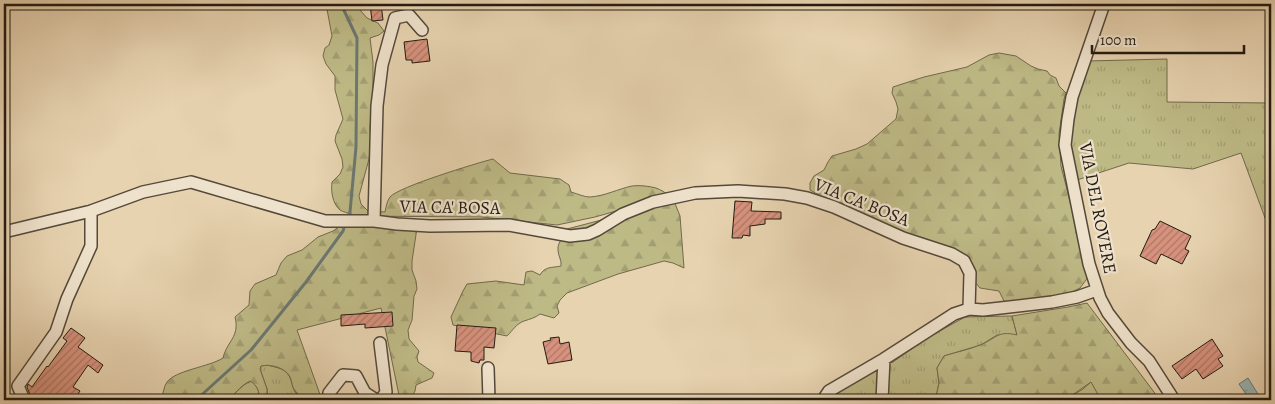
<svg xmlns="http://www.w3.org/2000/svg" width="1275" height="404" font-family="Alegreya,serif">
<defs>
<pattern id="grass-tufts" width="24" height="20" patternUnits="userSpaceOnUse" patternTransform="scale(1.25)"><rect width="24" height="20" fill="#beba86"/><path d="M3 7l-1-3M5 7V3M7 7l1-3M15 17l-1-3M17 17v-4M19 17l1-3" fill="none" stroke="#a39f73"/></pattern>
<pattern id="forest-firs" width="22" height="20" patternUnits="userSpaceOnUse" patternTransform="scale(1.25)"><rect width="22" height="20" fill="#beba86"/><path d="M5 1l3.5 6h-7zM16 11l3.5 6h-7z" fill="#a39f73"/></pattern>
<pattern id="water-ripples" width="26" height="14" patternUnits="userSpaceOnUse" patternTransform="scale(1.25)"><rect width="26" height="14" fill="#9ab6b5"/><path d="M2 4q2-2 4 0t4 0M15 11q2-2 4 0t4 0" fill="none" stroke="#7d9392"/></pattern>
<pattern id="building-hatch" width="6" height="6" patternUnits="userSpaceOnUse" patternTransform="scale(1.25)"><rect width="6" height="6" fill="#d7927d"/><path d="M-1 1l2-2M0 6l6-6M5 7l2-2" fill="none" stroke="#ae7665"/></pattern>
</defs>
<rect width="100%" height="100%" fill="#e7d3b0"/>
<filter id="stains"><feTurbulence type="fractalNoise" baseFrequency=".004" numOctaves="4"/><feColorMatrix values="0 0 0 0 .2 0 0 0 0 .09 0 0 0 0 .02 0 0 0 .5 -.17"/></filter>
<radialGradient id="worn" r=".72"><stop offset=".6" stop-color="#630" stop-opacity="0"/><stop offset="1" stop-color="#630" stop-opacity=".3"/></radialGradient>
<path fill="url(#grass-tufts)" stroke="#706a4c" d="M1167 59V102L1271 103V234L1241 153 1193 169 1129 163 1074 181 1069 134 1073 102 1087 61Z
M1012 316 1017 335H997L981 345 944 356 937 368 939 383 936 397 938 400H827L838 388 877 368 893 362 927 338 965 317Z
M267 365C278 368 287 368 291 380 292 384 293 389 295 392 298 395 302 397 305 400H268L267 389 260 369V366Z
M251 381C257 385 261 393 258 400H226C236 395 238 387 251 381Z
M1092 381 1101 400H1065L1083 389Z"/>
<path fill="url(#forest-firs)" stroke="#706a4c" d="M326 4H359L360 10 367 18 378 23 384 31 379 35 370 38 373 62V88L375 95 371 117 370 128 371 142 369 159 359 196 361 204 368 211 385 212C386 207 387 201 390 197 398 187 477 163 493 159L510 173 560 179 569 185 571 192C578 194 584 197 590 197 605 196 618 189 632 186 640 185 648 186 656 188 661 190 665 192 669 196L595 217 557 225 481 217 351 216 352 214C348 213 343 212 340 210 332 203 331 191 332 182L340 174 343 167 342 159 335 141 336 135 343 119 335 90V76L326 64 323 56 325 48 329 45 332 36Z
M999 53 1016 56 1031 66 1038 69 1047 71 1050 75 1056 78 1059 86 1066 93 1064 99 1059 134 1061 166 1089 276 1080 288 1066 295 1007 307 999 291 980 288 974 281 969 261 963 253 951 248 916 240 826 199 810 190V183L814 176 824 170 828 162 832 156 856 149 867 144 896 119 898 109 896 102 892 93 893 87 924 77 967 67 989 55Z
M674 201 680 216 684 268 673 263 664 261 618 274 567 293 560 300 557 306 559 313 554 318 540 314C535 318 530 319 524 321 516 324 513 330 507 336L453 325 451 317 463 291 467 284 496 281 524 285 526 272 532 271 540 275C545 266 552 268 561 266 562 260 558 256 558 250 557 241 566 235 571 230L567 229Z
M340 226 417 228 412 261V270L416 281 417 289 414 296 412 320 408 330 409 339 419 351 417 357 418 362 434 373 432 378 416 385 415 391 410 400H400L381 308 297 330 322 400H305C302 397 299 395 296 392 292 388 292 381 290 377 285 367 270 364 261 366L260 369 267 389 268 400H258C261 393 257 385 250 381 238 387 236 395 226 400H160C164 395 163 387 167 382 176 370 209 367 223 358 227 341 240 337 235 317L249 305 250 291 255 284 276 275 281 263 287 256 302 250 318 237 333 231Z
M1087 303 1160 400H1101L1091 382 1065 400H938L936 397 939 383 937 368 944 356C956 352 968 350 980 345 996 339 997 330 1017 335L1012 316 1068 307Z"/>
<path fill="url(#water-ripples)" stroke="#6a7873" d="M1248 378 1261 399 1259 400H1250L1239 384Z"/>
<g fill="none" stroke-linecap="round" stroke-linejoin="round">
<path stroke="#6a7873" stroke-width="3" d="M341 4 357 38 356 147 350 212 347 218
M196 400 251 350 306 282 343 231 345 224"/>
</g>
<path fill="url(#building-hatch)" stroke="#231b11" d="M370 4H381L383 20 372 21Z
M427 39 430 61 412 63V60H406L404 42Z
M735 201 752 202 751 211 781 212V219H765V224L750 226V236L743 235 742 238H732Z
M1160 221 1191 236 1185 249 1189 251 1182 264 1161 254 1156 264 1140 256 1152 230 1155 229Z
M392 312 393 326 365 328V324L341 326V315Z
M457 325 496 328 494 348 484 347V360H480L479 363 471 361V352L455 351Z
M71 328 85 338 78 347 103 365 98 373 88 365 73 387 80 391 74 400H32L27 387 28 384 32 387 47 366 48 367 67 341 63 338Z
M559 337 560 344 569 342 572 360 548 364 543 342 551 340 550 338Z
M1212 339 1223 356 1218 359 1223 366 1203 379 1196 369 1182 379 1172 366Z"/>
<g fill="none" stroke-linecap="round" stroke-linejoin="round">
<defs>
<path id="minor" d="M1104 4 1072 97 1068 119 1065 145 1089 264 1100 298 1108 313 1131 343 1149 361 1174 400
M374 221 377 106 382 65 395 18 409 15 422 30
M4 232 91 211 143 192 191 182 325 221H374L397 224 430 226 509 225 570 236 588 234 597 230 623 214 653 202 695 193 738 191 785 194 807 198 834 207 903 238 952 254 964 261 970 273 969 309
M380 343 386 392 381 400
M488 368 489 400
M24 400 18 386 56 332 67 299 91 246V211
M328 400 329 393 343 375 356 376 365 393 376 400
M823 400 829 391 884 359 954 314 969 309 983 310 1052 302 1077 297 1097 290
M882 400 884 359"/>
</defs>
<use href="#minor" stroke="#544939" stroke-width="14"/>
<use href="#minor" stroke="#efe2cc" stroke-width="11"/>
</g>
<g text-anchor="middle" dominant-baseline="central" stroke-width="4.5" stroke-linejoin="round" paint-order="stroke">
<g font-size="18" fill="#231b11" stroke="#efe2cc">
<text transform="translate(862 202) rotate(22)">VIA CA' BOSA</text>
<text transform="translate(450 207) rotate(1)">VIA CA' BOSA</text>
<text transform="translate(1098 208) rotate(79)">VIA DEL ROVERE</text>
</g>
</g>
<rect width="1275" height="404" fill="none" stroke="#e7d3b0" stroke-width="20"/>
<rect x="5" y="5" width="1265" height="394" fill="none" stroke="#231b11" stroke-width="2.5"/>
<rect x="10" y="10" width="1255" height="384" fill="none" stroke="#231b11"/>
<path d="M1092 45v8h152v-8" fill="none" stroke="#231b11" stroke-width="2.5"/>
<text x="1100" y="45" font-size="15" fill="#231b11" stroke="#efe2cc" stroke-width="4" paint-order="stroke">100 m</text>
<rect width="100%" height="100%" filter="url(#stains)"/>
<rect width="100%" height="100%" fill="url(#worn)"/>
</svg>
